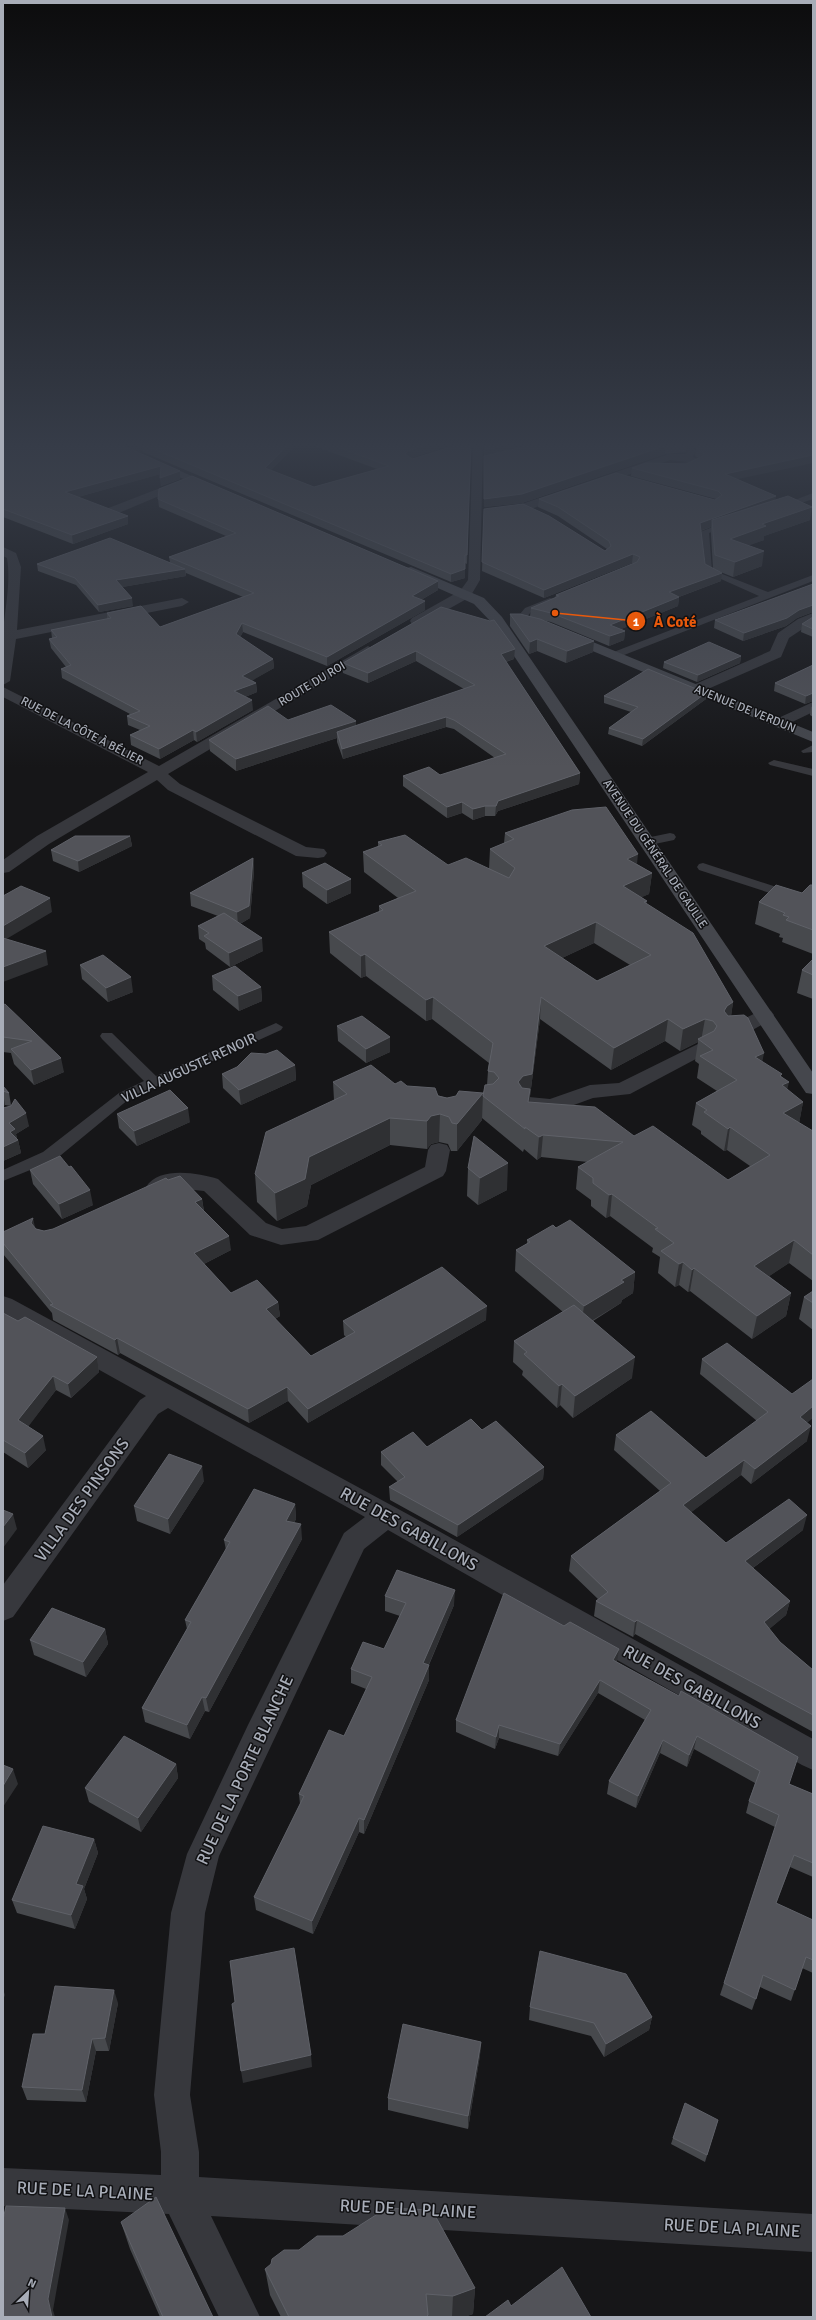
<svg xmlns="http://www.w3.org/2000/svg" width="816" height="2320" font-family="Signika,sans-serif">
<rect width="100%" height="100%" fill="#161618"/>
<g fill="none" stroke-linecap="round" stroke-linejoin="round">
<path fill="#37383d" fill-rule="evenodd" d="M670 443 692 445 696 451 691 460H685L684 458 688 451Z
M813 493V499L778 511 774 508Z
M728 521 735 523 709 533 712 570 768 592 813 575V581L619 657H611V653L759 596 703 571 700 532Z
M550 598 553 599V603L531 612 523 622H517L515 620 525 608Z
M813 745V752L803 753 801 751Z
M774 760 813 769V776L770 765 768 763Z
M670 833 674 834 676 837 674 840 645 846 639 842 641 839Z
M703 863 813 899V907L699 870 697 867 699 864Z
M276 1023 283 1027 281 1030 129 1099 55 1160 3 1181V1170L43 1152 119 1093 144 1081 102 1039 100 1036 102 1033H112L156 1076Z"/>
<path fill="#37383d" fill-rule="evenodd" d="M149 443H167L129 455 124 452 125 450Z
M473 443H483L480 580 470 597 422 624H412L410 621 412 618 460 591 468 580Z
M669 454H686L702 461 690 469H665L663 467 665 465 688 462 670 460 528 510 497 516 491 512 493 509 522 504Z
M186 478 190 479 192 481 190 483 114 515H106L104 512 106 509Z
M3 547 16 553 21 567 17 630 182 598 189 602 182 606 16 639 10 681 3 685C3 668 2 650 3 632 5 608 11 583 7 558L3 556Z
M813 613V622L789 638 781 657 701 692 696 693 689 689 691 686 770 651 778 633 798 619Z
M368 646 375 650 373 653 168 774 180 784 306 847 324 849 327 853 324 857 318 858 296 856 168 790 157 780 49 844 9 872 3 873V860L37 836 148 772 3 697V687L159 766Z
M813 702V712L784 726H774L771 723 774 720Z
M764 1009 771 1011 774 1015 771 1019C757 1027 741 1040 725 1036L722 1032 725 1028Z
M702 1042 709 1044 712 1048 709 1052 630 1094 593 1098 552 1113 522 1109 518 1104 522 1099 529 1097 550 1099 590 1085 619 1083Z
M439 1143 447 1145 450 1150 446 1171 443 1176 318 1240 281 1245 250 1235 204 1191 175 1188 157 1194 149 1192 146 1187C159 1166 198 1173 218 1179L266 1223 282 1229 306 1226 425 1167 428 1150 431 1145Z
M3 1296 12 1299 435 1529 813 1739V1770L802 1765 388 1530 364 1549 219 1856 205 1913 190 2095 199 2152V2177L813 2214V2252L211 2216 260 2317H219L169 2214 3 2206V2168L161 2175V2152L154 2095 171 1913 187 1854 248 1725 344 1533 365 1517 168 1408 158 1414 13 1617 3 1621V1585L140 1400 146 1396 3 1316Z"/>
<path fill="#45474d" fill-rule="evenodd" d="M102 443H117L221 489 215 492 211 491Z
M411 567 484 598 502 617 813 1073V1094L806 1093 492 623 474 604 406 574 405 571 406 568Z
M566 631 813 732V742L561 638 559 635 561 632Z"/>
</g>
<path fill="#47494d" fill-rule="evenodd" d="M3 443H117L180 479 161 486 160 474 78 497 128 524 73 544 3 517Z
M121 443H143L130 447Z
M146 443H298L271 470 314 487 377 469 306 443H457L411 458 412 459 471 443 467 564 465 563V578L451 582 143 452 142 444Z
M484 443H526L504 451 686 445V452L665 454 522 503 484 507Z
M687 443H813L737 479 775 500 810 520 764 536V540L748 545 762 566 733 577 718 571 721 581 679 597 678 606 621 629 625 631 624 640 609 646 551 622 542 620 593 652 566 663 537 651 529 654 510 626V614L530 616 531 608 555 598 556 595 634 563H632L544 598 482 571 484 509 605 551 607 549 558 516 538 507 539 499 715 500 716 499 631 476 632 468 686 464 699 458 695 456 696 449 692 444ZM711 527V534L713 569 705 564 701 531Z
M158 499 438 590 421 600 425 610 327 666 243 632 240 637 273 659 274 668 252 680 256 683 257 692 245 697 253 710 197 742 194 740 160 759 131 745 130 735 140 730 128 725 127 716 130 714 62 678 61 669 66 667 51 648 49 639 52 638 51 630 107 619V613L160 627 243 597 186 573V576L122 587 133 606 99 612 76 585 38 571 37 564 170 562 169 557 226 536 159 507Z
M813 584V612L797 618 786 626 743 641 714 628 715 620Z
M441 607 515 649 514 659 506 662 580 773 579 784 498 811 495 816H485L473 820 462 813 447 818 403 786V776L440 775 495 758 454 729 446 727 343 759 337 742V738L236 771 210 751 209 740 288 720 356 726 464 689 416 661 368 683 343 673V663Z
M813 617V637L801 632 802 624Z
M741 656 740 663 697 682 663 668 664 662Z
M813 665V701L805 704 774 691 775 683Z
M604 696 706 699 642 746 608 734 609 728 631 712 604 703Z
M813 706V717L810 715 811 707Z
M505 833 637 864 652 873 649 894 641 897 647 901 646 904 733 1002 731 1016 762 1062 782 1077 787 1090 803 1102 799 1123 813 1131V1281L789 1263 769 1276 791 1293 786 1316 752 1339 690 1291 688 1292 679 1285 675 1287 658 1273 660 1257 652 1252 653 1248 610 1216 606 1218 591 1206V1200L576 1189 578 1167 588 1162 541 1157 537 1160 524 1149 523 1152 482 1118V1120L457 1151H451L448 1144 439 1142 431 1144 427 1149 390 1145 311 1185 307 1206 277 1221 257 1202 255 1174 334 1100 333 1082 395 1084 407 1086 447 1098 483 1093 487 1085 488 1071 489 1063 432 1019 426 1021 366 976 361 978 330 953 329 932 379 912V906L398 898 364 872 363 852 378 847V842L448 865 489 869 490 849 504 843ZM594 943 630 965 597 981 562 958ZM540 1019 611 1070 665 1041 680 1051 698 1042 695 1061 699 1064 697 1078 717 1091 696 1103 692 1125 701 1131V1134L724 1151 727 1150 750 1166 728 1180 634 1136 529 1102 530 1096Z
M130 836 132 846 79 872 53 861 51 850Z
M253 858 254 871 250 918 240 924 263 951 230 967 206 949 205 943 199 939 198 926 218 916 191 906 190 893Z
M302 873 351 879V893L327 904 303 887Z
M813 885V954L782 942 783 938 779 937 780 934 755 924 759 902 802 893Z
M813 959V999L797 993 802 970Z
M80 965 133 992 108 1002 82 979Z
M212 976 261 987 262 1001 239 1011 213 990Z
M3 1005 64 1072 34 1085 14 1064 11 1053 3 1052Z
M337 1026 390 1052 366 1063 338 1041Z
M295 1065 296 1080 241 1105 223 1088 222 1074Z
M3 1086 9 1093 11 1105 29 1126 16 1134 17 1139 18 1140 21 1153 3 1161V1108L11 1106 5 1105 3 1106Z
M117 1114 190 1122 137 1146 119 1128Z
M468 1168 507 1190 478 1205 467 1196Z
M30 1170 93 1205 62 1219 33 1184Z
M168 1180 202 1199 204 1211 231 1250 204 1264 231 1293 278 1302 280 1316 275 1319 311 1356 346 1337 344 1335 343 1321 486 1320 308 1423 288 1401 249 1423 120 1353 118 1355 53 1320 52 1313 3 1254V1232L35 1229H36L44 1231 53 1229Z
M556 1228 635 1272 633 1293 622 1300 621 1303 593 1321 632 1378 573 1418 560 1405 557 1408 522 1375 523 1371 513 1362 514 1341 563 1312 515 1271 516 1250 527 1244V1240Z
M813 1291V1330L799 1319 804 1297Z
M3 1313 18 1321 97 1357 99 1372 71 1398 56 1390 28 1426 46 1450 28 1468 3 1452Z
M702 1359 807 1423V1441L751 1484 741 1475 691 1512 726 1543 803 1530 753 1568 790 1601 786 1615 769 1629 780 1642 813 1670V1732L635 1634 633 1637 594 1616 596 1601 598 1599 569 1571 571 1556 660 1491 614 1450 616 1435 706 1458 757 1421 700 1374Z
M482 1430 544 1467 543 1479 457 1537 390 1500 389 1487 398 1482 381 1465V1452L427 1447Z
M204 1481 170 1534 137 1521 134 1506Z
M295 1504 296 1519 294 1523 302 1539 209 1712 205 1711 190 1739 145 1722 142 1708 187 1629 185 1620 226 1550 224 1540Z
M385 1596 454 1605 429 1665V1680L364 1834 359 1832 313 1934 256 1910 254 1897 300 1804 299 1794 344 1736 366 1689 351 1683V1669L384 1649 400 1616 385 1611Z
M105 1629 108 1644 86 1677 34 1655 30 1640Z
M617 1662 789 1784 813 1794V1877L790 1867 776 1903 813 1920V1973L802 1968 791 2001 760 1987 752 2010 720 1995 775 1827 746 1813 749 1801 755 1783 694 1749 687 1767 660 1753 636 1808 607 1794 609 1781 645 1720 598 1693 558 1756 499 1738 495 1749 456 1732V1720Z
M176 1764 178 1778 141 1832 89 1802 85 1788Z
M94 1839 98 1853 84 1889 87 1899 75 1929 17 1913 12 1900Z
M118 2003 109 2051H96L86 2102 27 2100 22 2087 45 2034Z
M530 2007 652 2017 649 2030 604 2057 591 2036 529 2020Z
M481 2042 480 2055 468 2129 388 2110V2098Z
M718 2120 705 2162 671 2144 673 2138Z
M121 2222 213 2317H160L130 2249Z
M265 2269 475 2288 473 2314 464 2317H281L270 2295Z"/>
<path fill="#2f3033" d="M130 443H143L130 447Z
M290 443H298L265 476V468Z
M432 443H457L408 459 405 454 408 451Z
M506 443H526L492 457H484L485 449Z
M665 446V454L522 503 484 507V499Z
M813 455V463L724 482 725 474Z
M161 466V474L67 500 65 492Z
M180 471V479L161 486 160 478Z
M776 496 775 505 712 520 711 527 699 531 700 523Z
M812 507 810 520 764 536V540L729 553 730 539 762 524Z
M128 516V524L73 544 72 535Z
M764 551 762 566 733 577 735 562Z
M633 554 632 563 544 598V590Z
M465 555V578L451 582V574Z
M185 569 186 576 117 588 116 580Z
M722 573 721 581 668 601 669 592Z
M438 581V590L412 605V596Z
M679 597 678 606 609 634 610 625Z
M132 598 133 606 99 612 98 605Z
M425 601V610L327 666V657Z
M813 605V612L797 618 786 626 743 641 744 633 799 610Z
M242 623 243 632 237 643 236 634Z
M625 631 624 640 609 646 610 636Z
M537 639V651L529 654 530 642Z
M594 641 593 652 566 663 567 651Z
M515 649 514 659 501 663V654Z
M416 651V661L368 683V673Z
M741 656 740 663 697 682 698 675Z
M273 659 274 668 243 686 242 676Z
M256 683 257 692 235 701 234 691Z
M706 693V699L642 746 643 739Z
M813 693V701L805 704 806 696Z
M252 700 253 710 197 742 196 732Z
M446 717V727L343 759 342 749Z
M356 721V732H337V738L236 771V759L304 737Z
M193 730 194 740 160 759 159 749Z
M580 773 579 784 498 811 495 816 496 806 498 801Z
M462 802V813L447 818V807Z
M485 806V816L473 820V809Z
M130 836 132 846 79 872 78 861Z
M638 854 636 874 627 859Z
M253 858 254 871 250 918 238 925 237 912Z
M652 873 649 894 621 907 623 886Z
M351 879V893L327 904V890Z
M50 898 52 912 3 941V926Z
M596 922 594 943 543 967 544 946Z
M262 938 263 951 230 967 229 953Z
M46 951 48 965 3 982V967Z
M365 954 366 976 361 978V956Z
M131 977 133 992 108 1002 106 988Z
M261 987 262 1001 239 1011 238 996Z
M433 997 432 1019 426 1021V1000Z
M541 997 540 1019 530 1096 529 1111 522 1098 518 1082Z
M733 1002 730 1024 724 1011 727 1006Z
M668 1019 665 1041 611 1070 614 1048Z
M705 1019 701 1041 698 1039V1042L680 1051 683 1029Z
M390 1037V1052L366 1063V1049Z
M764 1053 760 1074 755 1057Z
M61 1058 64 1072 34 1085 31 1070Z
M295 1065 296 1080 241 1105 239 1090Z
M789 1082 784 1104 782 1085Z
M3 1093 5 1105 3 1106Z
M483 1093 482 1120 457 1151V1124Z
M803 1102 799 1124 783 1113Z
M188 1108 190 1122 137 1146 134 1131Z
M26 1113 29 1126 16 1134 17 1140H18L21 1153 3 1161V1147L10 1132 9 1123Z
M440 1114 439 1142 431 1144 427 1149V1121L431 1116Z
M390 1118V1145L311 1185 307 1206 277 1221 275 1193 309 1157Z
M730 1127 727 1150 724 1151 728 1129Z
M543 1135 541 1157 537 1160 539 1137Z
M508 1163 507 1190 478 1205 480 1178Z
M90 1190 93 1205 62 1219 59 1204Z
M612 1194 610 1216 606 1218 609 1195Z
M202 1199 204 1213 195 1202Z
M33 1218 36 1232 31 1223Z
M229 1236 231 1250 196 1268 194 1253Z
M794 1240 789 1263 750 1289 754 1266Z
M683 1262 679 1285 675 1287 679 1264Z
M694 1268 690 1291 688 1292 692 1270Z
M635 1272 633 1293 622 1300 621 1303 581 1327 584 1306 621 1280Z
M791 1293 786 1316 752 1339 757 1316Z
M278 1302 280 1316 267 1323 266 1309Z
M487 1306 486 1320 308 1423V1409Z
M117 1338 120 1353 118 1355 115 1340Z
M97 1357 99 1372 71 1398 68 1384Z
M635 1357 632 1378 573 1418 575 1396Z
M53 1376 56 1390 22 1435 18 1420Z
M562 1384 560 1405 557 1408 559 1386Z
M287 1387 288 1401 249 1423 248 1409Z
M813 1406V1418L796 1432 800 1417Z
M811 1426 807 1441 751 1484 755 1469Z
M43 1436 46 1450 28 1468 25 1453Z
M744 1460 741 1475 681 1520 683 1505Z
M202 1466 204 1481 170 1534 168 1519Z
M544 1467 543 1479 457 1537 458 1525Z
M295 1504 296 1519 287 1535 286 1521Z
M13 1514 17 1529 3 1548V1527Z
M807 1515 803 1530 742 1576 745 1561Z
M301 1524 302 1539 209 1712 206 1698Z
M455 1590 454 1605 423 1678V1663Z
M790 1601 786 1615 760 1637 764 1622Z
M637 1620 635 1634 633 1637 635 1622Z
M105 1629 108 1644 86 1677 83 1662Z
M619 1649 617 1662 611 1672 613 1660Z
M429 1665V1680L364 1834V1820Z
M600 1680 598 1693 558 1756 560 1744Z
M202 1697 205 1711 190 1739 187 1725Z
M499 1725V1738L495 1749 496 1737Z
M697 1736 694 1749 687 1767 689 1755Z
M663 1740 660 1753 636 1808 638 1796Z
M176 1764 178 1778 141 1832 138 1818Z
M13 1769 18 1784 3 1807V1786Z
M359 1818V1832L313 1934 312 1921Z
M94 1839 98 1853 84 1889 87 1899 75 1929 71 1915 76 1884Z
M794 1855 790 1867 772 1915 776 1903Z
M3 1989 5 1995 3 2000Z
M114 1990 118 2003 109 2051 105 2038Z
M652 2017 649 2030 604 2057 606 2044Z
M92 2039 96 2051 86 2102 82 2090Z
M481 2042 480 2055 468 2129V2116Z
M311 2055 312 2067 243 2083 241 2071Z
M65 2208 69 2220 53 2310 55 2317H52L48 2299Z
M475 2288 473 2314 464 2317H452L453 2296Z"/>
<path fill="#525359" stroke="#5f6168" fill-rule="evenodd" d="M3 443H117L180 471 160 478 161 466 65 492 128 516 72 535 3 509Z
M146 443H290L265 468 314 487 389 466 327 443H432L408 451 405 454 412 459 464 443H471L467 555H465V569L451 574 142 444Z
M484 443H506L492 449H485Z
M530 443H683L686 445 665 446 522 494 484 499V456L519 448Z
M698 443H813V455L725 474 776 496 700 523 705 564 722 573 669 592 679 597 610 625 625 631 610 636 551 613 531 608 559 596 556 595 637 562 640 557 633 554 544 590 482 562 484 509 523 504 549 516 605 551 611 546 609 541 558 507 539 499 616 473 715 500 722 495 718 491 632 468 646 463 686 464 703 456 704 454 696 448Z
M192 476 438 581 412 596 425 601 327 657 242 623 236 634 273 659 242 676 256 683 234 691 252 700 196 732 193 730 159 749 130 735 150 726 127 716 140 711 61 669 71 665 49 639 57 637 51 630 111 618 107 613 141 606 160 627 254 593 169 557 236 533 158 499 159 489Z
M788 496 812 507 762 524 766 526 730 539 764 551 735 562 715 555 712 520Z
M110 538 185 569 116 580 132 598 98 605 75 578 37 564Z
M813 584V605L799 610 787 618 744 633 715 620Z
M441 607 490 621 494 620 515 649 501 654 580 773 498 801 496 806H485L473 809 462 802 447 807 403 776 429 767 440 775 506 754 454 720 446 717 342 749 337 732 475 685 416 651 368 673 343 663Z
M510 614H520L540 619 594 641 567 651 537 639 530 642Z
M813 617V629L802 624Z
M709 642 741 656 698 675 664 662Z
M813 665V693L806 696 775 683Z
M648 669 706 693 643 739 609 728 638 707 604 696Z
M331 705 356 721 304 737 236 759 209 740 268 706 288 720Z
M606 807 638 854 627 859 652 873 623 886 647 901 644 902 693 933 733 1002 727 1006 724 1011 728 1016 744 1015 748 1018 764 1053 755 1057 782 1074 780 1076 789 1082 782 1085 803 1102 783 1113 813 1131V1255L794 1240 754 1266 791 1293 757 1316 694 1268 692 1270 683 1262 679 1264 661 1251 674 1243 655 1229 658 1228 612 1194 609 1195 593 1183V1178L578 1167 623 1142 543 1135 539 1137 525 1127V1129L483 1096 485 1085 493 1084 499 1078 494 1072 488 1071 493 1043 433 997 426 1000 365 954 361 956 329 932 383 910 379 906 416 891 363 852 382 845 378 842 405 835 448 865 466 858 509 878 515 868 490 849 514 839 505 833 572 810ZM596 922 651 955 597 981 544 946ZM541 997 614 1048 668 1019 683 1029 705 1019 713 1021 717 1026 714 1031 698 1039 713 1050 700 1056 737 1080 696 1103 707 1110 704 1112 728 1129 730 1127 770 1155 728 1180 653 1126 634 1136 595 1107 528 1102 530 1089 522 1088 518 1082 523 1076 532 1074Z
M75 836H130L78 861 51 850Z
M253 858 249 906 237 912 190 893Z
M325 863 351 879 327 890 302 873Z
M776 885 802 893 810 885H813V930L786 920 789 917 783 915 785 913 759 902Z
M21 886 50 898 3 926V896Z
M224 913 262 938 229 953 204 936 209 933 198 926Z
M3 938 46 951 3 967Z
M103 955 131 977 106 988 80 965Z
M813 959V975L802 970Z
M235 966 261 987 238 996 212 976Z
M5 1004 61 1058 31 1070 11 1049 32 1041 3 1037V1005Z
M362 1016 390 1037 366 1049 337 1026Z
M277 1050 295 1065 239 1090 222 1074 237 1067 251 1053 266 1054Z
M371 1065 395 1084 401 1081 407 1086 435 1088 438 1096 447 1098 456 1096 459 1091 483 1093 457 1124 452 1123 449 1117 440 1114 431 1116 427 1121 390 1118 309 1157 305 1179 275 1193 255 1174 266 1132 347 1094 333 1082Z
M3 1086 9 1093 3 1091Z
M170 1090 188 1108 134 1131 117 1114Z
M15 1099 26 1113 9 1123 15 1129 10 1132 18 1140 3 1147V1108L11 1106Z
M474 1136 508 1163 480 1178 468 1168Z
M60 1156 69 1167 71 1166 90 1190 59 1204 30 1170Z
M180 1176 202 1199 195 1202 229 1236 194 1253 231 1293 257 1280 278 1302 266 1309 311 1356 355 1332 343 1321 442 1267 487 1306 308 1409 287 1387 248 1409 117 1338 115 1340 50 1305 53 1304 3 1243V1232L33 1218 31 1223 36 1229 44 1231 53 1229 166 1178 168 1180Z
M570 1220 635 1272 621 1280 624 1282 584 1306 516 1250 530 1242 527 1240 553 1225 556 1228Z
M813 1291V1303L804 1297Z
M574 1305 635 1357 575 1396 562 1384 559 1386 524 1354 527 1352 514 1341Z
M3 1313 18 1321 25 1317 97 1357 68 1384 53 1376 18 1420 43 1436 25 1453 3 1440Z
M727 1343 792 1394 813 1379V1406L800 1417 811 1426 755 1469 744 1460 683 1505 726 1543 789 1499 807 1515 745 1561 790 1601 764 1622 780 1642 813 1670V1715L637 1620 635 1622 596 1601 608 1592 571 1556 671 1483 616 1435 651 1411 706 1458 768 1412 702 1359Z
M471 1419 482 1430 496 1421 544 1467 458 1525 389 1487 405 1477 381 1452 413 1432 427 1447Z
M169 1454 202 1466 168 1519 134 1506Z
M254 1489 295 1504 286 1521 301 1524 206 1698 202 1697 187 1725 142 1708 191 1622 185 1620 230 1542 224 1540Z
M3 1510 13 1514 3 1527Z
M397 1570 455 1590 423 1663 429 1665 364 1820 359 1818 312 1921 254 1897 304 1796 299 1794 329 1730 344 1736 372 1677 351 1669 363 1642 384 1649 406 1603 385 1596Z
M504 1593 564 1626 570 1622 619 1649 613 1660 679 1696 681 1691 798 1757 789 1784 813 1794V1863L794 1855 776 1903 813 1920V1960L806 1957 795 1990 763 1975 756 1999 724 1983 779 1815 749 1801 760 1771 697 1736 689 1755 663 1740 638 1796 609 1781 651 1710 600 1680 560 1744 499 1725 496 1737 456 1720Z
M52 1608 105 1629 83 1662 30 1640Z
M124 1736 176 1764 138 1818 85 1788Z
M3 1765 13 1769 3 1786Z
M43 1826 94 1839 76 1884 83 1886 71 1915 12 1900Z
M294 1948 311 2055 241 2071 232 2004 235 2002 230 1961Z
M540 1951 626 1974 652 2017 606 2044 594 2023 530 2007Z
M55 1986 114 1990 105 2038 92 2039 82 2090 22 2087 33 2034H45Z
M403 2024 481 2042 468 2116 388 2098Z
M685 2103 718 2120 707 2155 673 2138Z
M156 2197 213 2317H163L121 2222Z
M6 2206 65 2208 48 2299 52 2317H3V2220Z
M387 2208 432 2210 475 2288 453 2296 426 2294 428 2315 426 2317H289L265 2269 271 2264 272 2259 284 2250H299L317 2236H343Z
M562 2267 591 2317H485L508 2300 511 2306Z"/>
<linearGradient id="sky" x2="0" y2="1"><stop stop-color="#0c0c0d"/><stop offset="0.58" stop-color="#363c48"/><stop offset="1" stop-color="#363c48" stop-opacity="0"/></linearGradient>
<rect width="816" height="768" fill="url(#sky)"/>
<g text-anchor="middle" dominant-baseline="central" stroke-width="3" stroke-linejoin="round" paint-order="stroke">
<g font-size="12" fill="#a8adb8" stroke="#111113">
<text transform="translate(312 684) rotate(-31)">ROUTE DU ROI</text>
<text transform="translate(745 709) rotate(22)">AVENUE DE VERDUN</text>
<text transform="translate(82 731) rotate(27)">RUE DE LA CÔTE À BÉLIER</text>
<text transform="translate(655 854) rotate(56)">AVENUE DU GÉNÉRAL DE GAULLE</text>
</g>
<g font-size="14" fill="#a8adb8" stroke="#111113">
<text transform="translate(189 1068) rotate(-25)">VILLA AUGUSTE RENOIR</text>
</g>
<g font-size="17" fill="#a8adb8" stroke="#111113">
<text transform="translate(82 1500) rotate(-54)">VILLA DES PINSONS</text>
<text transform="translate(409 1529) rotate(29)">RUE DES GABILLONS</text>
<text transform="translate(692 1687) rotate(29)">RUE DES GABILLONS</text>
<text transform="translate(245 1770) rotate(-65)">RUE DE LA PORTE BLANCHE</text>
<text transform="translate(85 2191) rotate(3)">RUE DE LA PLAINE</text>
<text transform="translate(408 2209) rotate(3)">RUE DE LA PLAINE</text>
<text transform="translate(732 2228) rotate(3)">RUE DE LA PLAINE</text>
</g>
</g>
<path fill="none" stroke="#e8590c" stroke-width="1.5" d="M555 613L636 621"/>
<g fill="#e8590c" stroke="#111113" stroke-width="1.5">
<circle cx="555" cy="613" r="4"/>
<circle cx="636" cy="621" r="10"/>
</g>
<g font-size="12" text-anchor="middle" font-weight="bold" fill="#fff">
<text x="636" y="626">1</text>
</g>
<g font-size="15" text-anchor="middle" font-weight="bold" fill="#e8590c" stroke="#111113" stroke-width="3" stroke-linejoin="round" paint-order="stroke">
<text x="675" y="627">À Coté</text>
</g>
<rect width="816" height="2320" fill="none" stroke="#a8adb8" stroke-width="8"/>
<g transform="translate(28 2292) rotate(25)" stroke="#111113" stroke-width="3" paint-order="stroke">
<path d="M0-3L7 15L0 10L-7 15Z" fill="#a8adb8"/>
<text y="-6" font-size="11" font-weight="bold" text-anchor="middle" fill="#a8adb8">N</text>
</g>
</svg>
